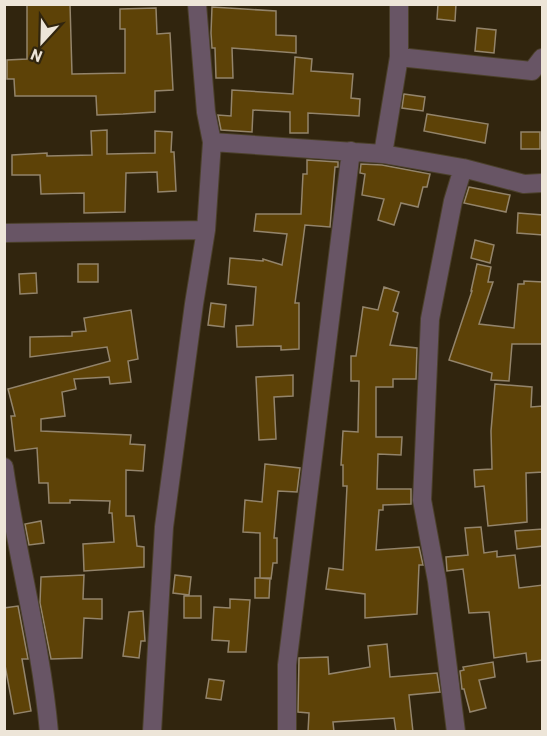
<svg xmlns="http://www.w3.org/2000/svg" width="547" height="736" font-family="Barlow,sans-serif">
<rect width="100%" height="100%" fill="#31250e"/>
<path fill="#5d4207" stroke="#93846b" stroke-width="1.5" d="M27 4H70L72 74 125 73V29H120V9L156 8 157 34 170 33 173 90 155 91V112L123 114 97 115 96 96H15L14 79H7V60L27 59Z
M438 4H456L455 21 437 19Z
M212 7 276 11V35L296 36V53L232 48 233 78H216L215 48H212L211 33Z
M477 28 496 30 494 53 475 51Z
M295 57 312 59 311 71 353 74 351 98 360 99 359 116 308 113V133H290V112L253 110 252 132 221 130 218 115 231 116 232 90 293 94Z
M404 94 425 97 423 111 402 108Z
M427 114 488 124 485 143 424 131Z
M107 130V154L155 153V131L172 132 171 152H174L176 191 158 192 157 172 126 173 125 212 84 213V193L41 194 40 175H12V155L47 153V156L92 155 91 131Z
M521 132H540V149H521Z
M307 160 338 162V167H335L330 227 305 225 295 303H299V349L281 350V346L237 347 236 326 253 325 256 287 228 284 230 258 263 261V259L282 265 287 234 254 231 256 214H301L303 174H307Z
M361 164 382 165 430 174 427 187H423L418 207 401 203 394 225 378 220 384 199 362 195 365 174 360 173Z
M469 187 510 195 506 212 464 203Z
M518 213 543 215V235L517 233Z
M475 240 494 245 490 263 471 258Z
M78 264H98V282H78Z
M477 264 491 267 488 282H493L479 324 514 328 518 284H524V281L543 282V344H512L509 381 491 380 492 373 449 360 472 291H471Z
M36 273 37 293 20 294 19 274Z
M384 287 399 292 393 311 398 313 390 345 417 348 416 379H393V387H376V437H402L401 455 378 454 377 489H411V504L383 505V510H379L376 550 419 547 423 565H419L417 614 365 618V594L326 589 329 568 343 570 347 486H343V465H341L343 431 358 432 359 381H351V356H356L363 307 378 310Z
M211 303 226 305 224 327 208 325Z
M131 310 138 359 128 361 131 382 110 384 109 377 74 379 76 389 62 392 65 416 41 419V431L131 435 130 444 145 445 143 471 126 470V516H134L137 546 144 547V567L84 571 83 544 114 542 112 513H109L110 501 70 500V503H49L48 483H39L37 448 15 451 11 416H15L8 389 110 361 107 347 30 357V337L72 336V332L86 331 84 318Z
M293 375V396L274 397 276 439 259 440 256 377Z
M495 384 532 387 531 407 543 406V472L526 473 527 522 488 526 484 486 475 487 474 470 492 469 491 431Z
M265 464 300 468 297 492 278 491 274 538H277V563H273L271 579 260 578V533L243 532 245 500 262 502Z
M41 521 44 543 29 545 25 524Z
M481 527 484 553 497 551V557L515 555 519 588 543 585V660L527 662 526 653 494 658 489 612 469 613 463 569 447 571 446 557 468 555 465 528Z
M543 529V546L517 549 515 531Z
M84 575 83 599H102V619L84 618 82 658 51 659 40 603 41 577Z
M175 575 191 577 189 595 173 593Z
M255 578H270L269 598H255Z
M184 596H201V618H184Z
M230 599 250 600 246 652H228L229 641 212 640 214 607 230 608Z
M18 606 28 659H22L31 711 14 714 4 660V608Z
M143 611 145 641H141L139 658 123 656 129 612Z
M387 644 390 677 437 673 440 692 409 695 413 732H396L394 718 333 722 334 732H308L309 713 298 712 299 658 328 657 329 674 370 667 368 646Z
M493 662 495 677 479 680 486 708 470 712 464 689H462L460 671 464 670 463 667Z
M209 679 224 681 221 700 206 698Z"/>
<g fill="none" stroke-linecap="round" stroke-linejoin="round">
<defs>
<path id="minor" d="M399 57V4
M542 58 532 71 399 57 383 154 463 168 524 184 542 183
M212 142 383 154
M4 233 206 230
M4 467C17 556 41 643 49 732
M152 732 164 527 194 304 206 230 212 142 206 112 197 4
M287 732V665L351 151
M456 732 437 581 422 500 430 319 453 201 463 168"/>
</defs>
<use href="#minor" stroke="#4b402a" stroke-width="20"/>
<use href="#minor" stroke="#685565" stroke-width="18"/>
</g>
<rect width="547" height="736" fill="none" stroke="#ede5d8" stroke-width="12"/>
<g transform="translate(42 42) rotate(202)" stroke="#31250e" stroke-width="4.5" paint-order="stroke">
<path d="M0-4.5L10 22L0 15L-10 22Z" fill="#ede5d8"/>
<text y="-9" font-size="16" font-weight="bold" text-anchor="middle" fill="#ede5d8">N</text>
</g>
</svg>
